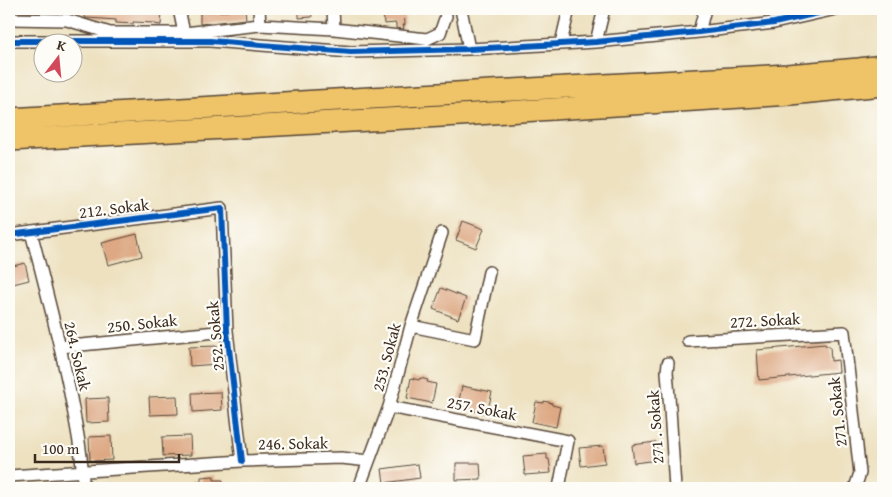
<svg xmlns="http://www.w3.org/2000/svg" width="892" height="497" font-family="'Gentium Book Plus',serif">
<rect width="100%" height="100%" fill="#fdfcf7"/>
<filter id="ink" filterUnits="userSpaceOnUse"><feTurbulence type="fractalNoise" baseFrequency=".02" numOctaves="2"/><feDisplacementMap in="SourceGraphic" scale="10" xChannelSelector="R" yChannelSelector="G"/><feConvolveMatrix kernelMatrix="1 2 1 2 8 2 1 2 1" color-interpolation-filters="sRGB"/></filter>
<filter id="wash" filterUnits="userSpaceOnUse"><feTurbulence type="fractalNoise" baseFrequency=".0096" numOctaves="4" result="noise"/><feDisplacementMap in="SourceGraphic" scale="20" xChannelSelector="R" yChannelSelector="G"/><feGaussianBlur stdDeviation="1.12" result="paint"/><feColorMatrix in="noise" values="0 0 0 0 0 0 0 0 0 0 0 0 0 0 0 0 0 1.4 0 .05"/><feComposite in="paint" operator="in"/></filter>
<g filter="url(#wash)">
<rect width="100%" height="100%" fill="#ede1c0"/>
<g id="blocks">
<path fill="#dda883" d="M15 9H61V12H15Z
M85 9 162 10 161 25 154 24V23L133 22V24L116 23V20L88 18H85Z
M229 9H245L246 19 200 24V12L229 11Z
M299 9H311L312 17 299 18Z
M383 9H404L405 25H403L404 29 396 28V23L384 24Z
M463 221 484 229 476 248 456 240Z
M137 234 142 256 108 265 102 243Z
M25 263 29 280 9 285V267Z
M441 288 466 298 458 319 433 309Z
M825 344 826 346H830L831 361 838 360 839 372 759 380 757 350Z
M217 346 218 364 190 366 189 347Z
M411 378 419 380 420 378 428 380 427 382 436 384 432 403 407 398Z
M462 386 492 392 487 414 475 411V409L458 405Z
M221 392 222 410 193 412 192 393Z
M177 396 178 414 150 415 149 397Z
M108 398 109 422 86 423 85 399Z
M544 401 552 403V405L560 407 556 427 532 422 536 402 544 403Z
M111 436 112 460 90 461 89 437Z
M190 436 191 455 163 456 162 437Z
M656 442 658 460 634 463 632 445Z
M603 446 605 463 581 466 579 448Z
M547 454V459H549L551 473 525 475 523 456Z
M456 463H480L481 479 456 480Z
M418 464 420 478 384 483 382 469Z
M214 476V480H223V488H197V481H201V477Z"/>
</g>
</g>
<g filter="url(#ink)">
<use href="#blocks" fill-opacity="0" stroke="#564536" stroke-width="1"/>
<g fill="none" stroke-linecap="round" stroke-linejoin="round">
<defs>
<path id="street" d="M179 9 184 33
M259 9 260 25
M333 9 334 29
M461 9 469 49
M9 19 67 20 110 33H184L260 25 334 29 427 39 440 33 446 16 444 9
M699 32 705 9
M9 41H210L351 52 469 49 596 42 699 32 774 23 836 9
M596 42 604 9
M561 43 569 9
M31 232C45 285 59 339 70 393 76 425 83 456 83 488
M9 235 222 208 227 331 242 461
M411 326 475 339 489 272
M688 341 844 332 860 473 855 488
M60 347 227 331
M668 363 667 372 670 409 675 488
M389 407 568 441 559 488
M9 476 242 461 341 458 369 461
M359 488 389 407 411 326 442 233"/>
<path id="highway" d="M9 119 491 91 787 75 859 69 883 66
M9 140 460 115 790 94 883 85"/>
</defs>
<use href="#street" stroke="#564536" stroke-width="14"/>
<use href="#highway" stroke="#564536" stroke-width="24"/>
<use href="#street" stroke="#fff" stroke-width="11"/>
<use href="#highway" stroke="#efc469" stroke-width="21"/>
<defs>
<path id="cycleway" d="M9 41H210L351 52 469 49 596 42 699 32 774 23 836 9
M9 235 222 208 227 331 242 461"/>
</defs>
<use href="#cycleway" stroke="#fdfcf7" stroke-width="9"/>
<use href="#cycleway" stroke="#0057b8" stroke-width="6"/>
</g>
</g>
<g text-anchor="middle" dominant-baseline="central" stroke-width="4.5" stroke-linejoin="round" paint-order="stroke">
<g font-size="16" fill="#3b2a1e" stroke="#fdfcf7">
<text transform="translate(114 208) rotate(-7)">212. Sokak</text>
<text transform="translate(765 320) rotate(-3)">272. Sokak</text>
<text transform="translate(142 323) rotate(-6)">250. Sokak</text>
<text transform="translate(215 336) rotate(-95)">252. Sokak</text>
<text transform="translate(78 356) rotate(77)">264. Sokak</text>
<text transform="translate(386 357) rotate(-75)">253. Sokak</text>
<text transform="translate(482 408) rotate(11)">257. Sokak</text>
<text transform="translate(837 412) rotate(-96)">271. Sokak</text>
<text transform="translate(655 427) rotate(-94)">271 . Sokak</text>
<text transform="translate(293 443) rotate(-1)">246. Sokak</text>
</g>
</g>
<rect width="892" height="497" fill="none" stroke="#fdfcf7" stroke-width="30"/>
<g transform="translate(58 58) rotate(16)"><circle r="24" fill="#fdfcf7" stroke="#afa8a0"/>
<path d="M0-4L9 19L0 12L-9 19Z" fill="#d1495b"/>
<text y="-8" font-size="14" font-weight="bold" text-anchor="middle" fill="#3b2a1e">K</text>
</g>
<path d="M35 454v8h144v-8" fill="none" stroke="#3b2a1e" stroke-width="2.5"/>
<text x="42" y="454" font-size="15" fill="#3b2a1e" stroke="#fdfcf7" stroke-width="4" paint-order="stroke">100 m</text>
</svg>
